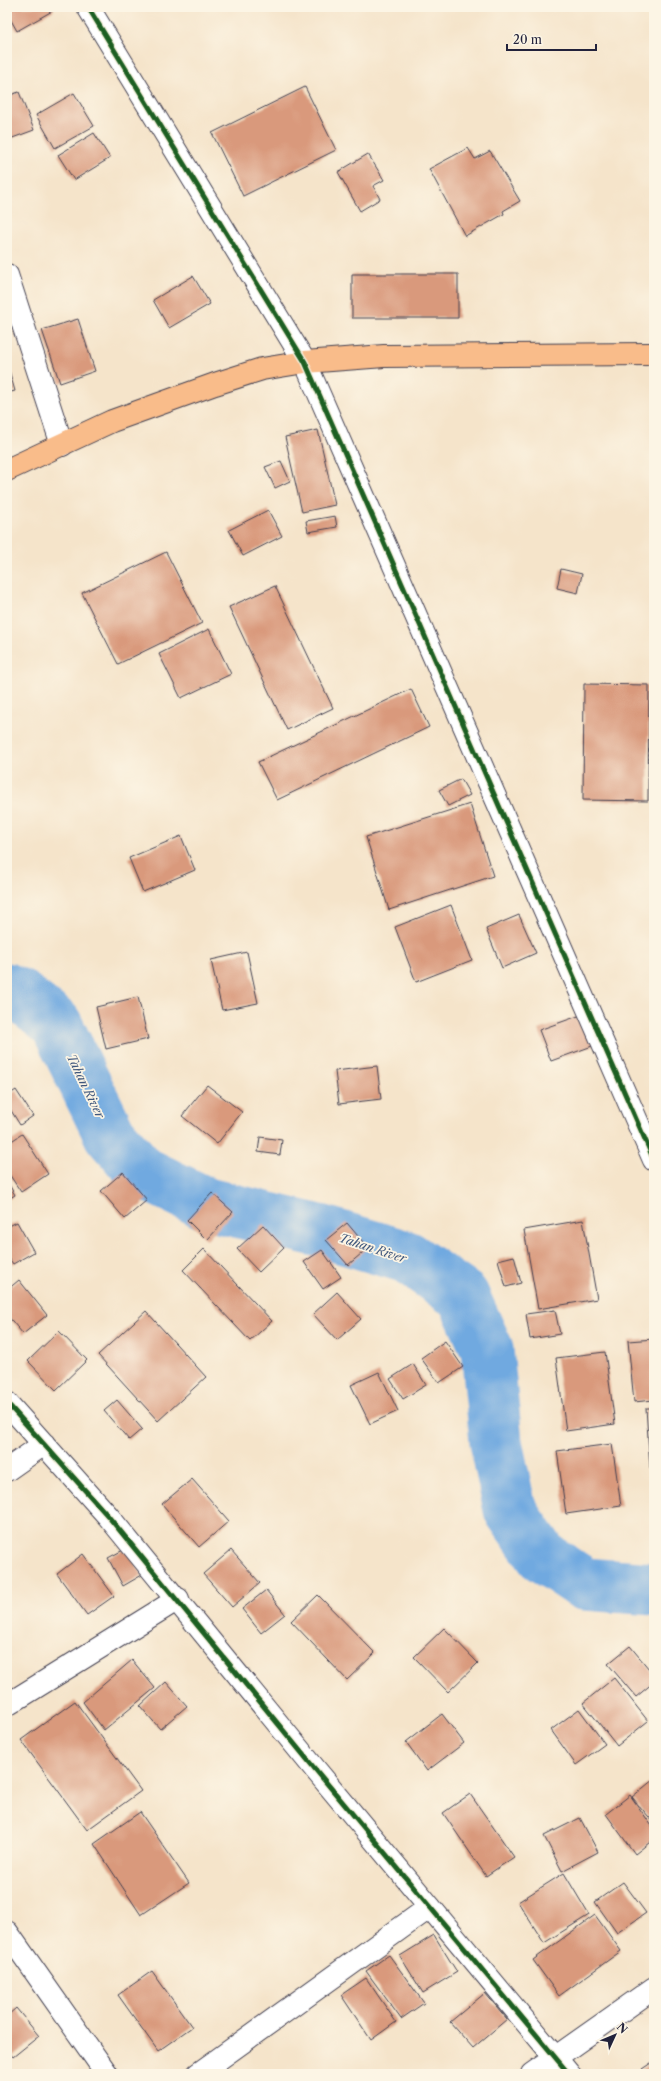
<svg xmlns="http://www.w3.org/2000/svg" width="661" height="2081" font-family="'Libre Caslon Text',serif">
<rect width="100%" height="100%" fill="#fcf5e5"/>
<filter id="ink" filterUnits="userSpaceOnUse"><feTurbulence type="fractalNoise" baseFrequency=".025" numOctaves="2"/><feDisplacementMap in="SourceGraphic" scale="8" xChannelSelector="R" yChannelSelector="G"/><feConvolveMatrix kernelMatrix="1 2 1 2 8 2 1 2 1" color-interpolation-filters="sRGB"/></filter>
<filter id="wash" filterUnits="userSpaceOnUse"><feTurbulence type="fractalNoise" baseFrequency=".012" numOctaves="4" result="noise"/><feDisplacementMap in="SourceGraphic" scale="16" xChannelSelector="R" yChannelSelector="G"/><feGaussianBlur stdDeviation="0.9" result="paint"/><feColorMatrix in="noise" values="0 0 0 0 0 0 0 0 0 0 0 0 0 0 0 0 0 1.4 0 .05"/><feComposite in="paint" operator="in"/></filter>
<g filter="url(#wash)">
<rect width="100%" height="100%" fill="#f5e4ca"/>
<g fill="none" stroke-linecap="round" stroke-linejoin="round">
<path stroke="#70a9e0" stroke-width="53" d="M7 989 18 994 56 1024 110 1135 142 1172 207 1204 324 1232 407 1257 463 1296 487 1349 496 1442 510 1510 542 1556 584 1584 654 1589"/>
</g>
<g id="blocks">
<path fill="#d9997c" d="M10 7H52L54 10 17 31 7 13V9Z
M305 87 336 150 243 196 212 133Z
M19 92 34 130 7 140V96Z
M74 93 94 126 55 148 36 115Z
M94 133 110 158 74 180 58 155Z
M468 148 475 159 490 151 520 201 503 211 504 214 465 236 429 169Z
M368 154 384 180 373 186 380 199 360 211 338 172Z
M352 274H458V318H352Z
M193 276 210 304 169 328 153 300Z
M78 319 95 371 60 383 42 330Z
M7 363 15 391 7 393Z
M318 430 335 505 302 512 285 437Z
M281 461 290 481 275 488 265 467Z
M268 510 282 536 243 556 229 530Z
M335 516 337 527 308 532 306 521Z
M166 552 202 623 118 664 82 593Z
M561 569 582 574 578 593 557 588Z
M275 586 333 708 287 730 229 607Z
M209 629 231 674 181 698 159 654Z
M584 684 649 685 648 801 583 800Z
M411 689 429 727 277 800 258 762Z
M461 779 470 795 448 806 439 790Z
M470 804 493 876 389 910 366 837Z
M181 836 195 870 143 892 129 858Z
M451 905 472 960 416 982 395 927Z
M519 915 536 953 502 968 486 929Z
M247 952 258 1003 222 1010 211 960Z
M138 997 148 1039 106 1049 96 1007Z
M584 1014 595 1045 551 1061 539 1030Z
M377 1066 381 1099 339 1104 335 1071Z
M207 1085 242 1112 217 1144 182 1116Z
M16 1090 33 1116 20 1125 7 1104V1096Z
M22 1134 48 1174 21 1192 7 1171V1144Z
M260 1137 282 1140 280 1155 258 1152Z
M123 1172 147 1200 125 1219 101 1191Z
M7 1181 15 1195 7 1200Z
M212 1193 233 1212 207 1240 187 1220Z
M583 1220 597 1299 538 1309 524 1230Z
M17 1222 34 1252 13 1264 7 1255V1227Z
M347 1223 368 1248 348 1265 326 1240Z
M263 1225 284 1248 259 1272 237 1249Z
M204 1249 272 1321 250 1341 183 1270Z
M322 1250 341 1277 323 1289 304 1262Z
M514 1256 521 1283 506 1287 498 1260Z
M19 1280 47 1315 23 1334 7 1315V1290Z
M337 1292 361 1319 337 1340 313 1314Z
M555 1310 560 1334 530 1339 526 1314Z
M146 1311 206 1377 158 1421 98 1355Z
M59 1331 87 1360 56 1390 28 1361Z
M654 1339V1400L634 1402 628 1341Z
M445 1341 463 1367 439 1383 421 1358Z
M605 1352 615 1424 566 1431 556 1358Z
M413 1364 426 1385 403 1399 390 1379Z
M379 1372 398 1411 370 1424 351 1385Z
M117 1400 142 1429 129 1440 104 1411Z
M646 1408H654V1468H650Z
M612 1444 621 1506 566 1514 557 1451Z
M654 1476V1508H653L651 1477Z
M192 1479 229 1521 199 1547 162 1504Z
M127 1548 142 1575 123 1586 108 1558Z
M231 1550 260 1583 232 1607 203 1574Z
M83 1554 114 1596 87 1615 57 1574Z
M266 1590 285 1614 261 1633 242 1609Z
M318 1595 375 1653 347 1680 291 1621Z
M444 1628 478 1663 448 1692 414 1657Z
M630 1646 654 1675V1682L636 1697 608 1664Z
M132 1660 155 1688 104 1730 83 1702Z
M614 1678 648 1721 617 1746 583 1703Z
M166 1682 187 1706 160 1729 140 1706Z
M75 1701 141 1791 87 1830 21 1740Z
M579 1709 605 1744 576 1765 551 1730Z
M442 1714 464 1743 427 1771 406 1742Z
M654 1779V1823L632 1797Z
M470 1794 514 1857 486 1876 443 1813Z
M630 1795 654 1829V1839L635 1854 606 1814Z
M140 1812 189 1883 141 1915 94 1844Z
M580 1818 598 1852 562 1871 544 1836Z
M564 1873 589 1915 544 1943 518 1902Z
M623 1882 646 1913 617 1933 595 1902Z
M595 1915 621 1951 559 1996 533 1960Z
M434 1935 457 1972 423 1993 400 1956Z
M389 1955 424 2003 401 2019 366 1971Z
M152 1971 192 2027 158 2051 118 1995Z
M366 1978 396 2022 371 2040 341 1995Z
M485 1993 507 2019 473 2048 450 2022Z
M16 2008 39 2036 13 2057 7 2050V2016Z
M654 2061V2074H646L642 2069Z"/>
</g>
</g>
<g filter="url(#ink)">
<use href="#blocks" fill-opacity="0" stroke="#423f50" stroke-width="1"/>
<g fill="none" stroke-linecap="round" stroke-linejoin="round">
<defs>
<path id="street" d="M88 7 305 362 654 1160
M7 275 62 445
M7 1403 108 1516 315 1769 569 2074
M7 1470 44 1444
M7 1705 178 1599
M7 1932 107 2074
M198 2074 430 1907
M532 2074 654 1988"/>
<path id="highway" d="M7 470 112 421 215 384 262 369 305 362 384 356 654 354"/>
</defs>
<use href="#street" stroke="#423f50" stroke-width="24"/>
<use href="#highway" stroke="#423f50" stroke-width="24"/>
<use href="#street" stroke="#fff" stroke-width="22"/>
<use href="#highway" stroke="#f9bc8a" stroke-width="22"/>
<defs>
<path id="cycleway" d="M88 7 305 362 654 1160
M7 1403 108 1516 315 1769 569 2074"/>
</defs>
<use href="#cycleway" stroke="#fcf5e5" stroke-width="8"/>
<use href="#cycleway" stroke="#1b5e20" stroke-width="5"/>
</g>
</g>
<g text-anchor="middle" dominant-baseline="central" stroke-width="3.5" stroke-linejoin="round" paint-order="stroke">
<g font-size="12" font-style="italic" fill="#41587d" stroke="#fcf5e5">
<text transform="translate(86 1086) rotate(64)">Tahan River</text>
<text transform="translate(373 1248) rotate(18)">Tahan River</text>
</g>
</g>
<rect width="661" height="2081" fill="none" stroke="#fcf5e5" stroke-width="24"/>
<g transform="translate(615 2035) rotate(46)" stroke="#fcf5e5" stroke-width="3" paint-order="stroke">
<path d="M0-3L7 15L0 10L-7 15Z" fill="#22223b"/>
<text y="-6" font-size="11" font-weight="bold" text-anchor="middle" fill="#22223b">N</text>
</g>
<path d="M507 44v6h89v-6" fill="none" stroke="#22223b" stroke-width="2"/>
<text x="513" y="44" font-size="12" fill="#22223b" stroke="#fcf5e5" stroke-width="3" paint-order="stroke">20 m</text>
</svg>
